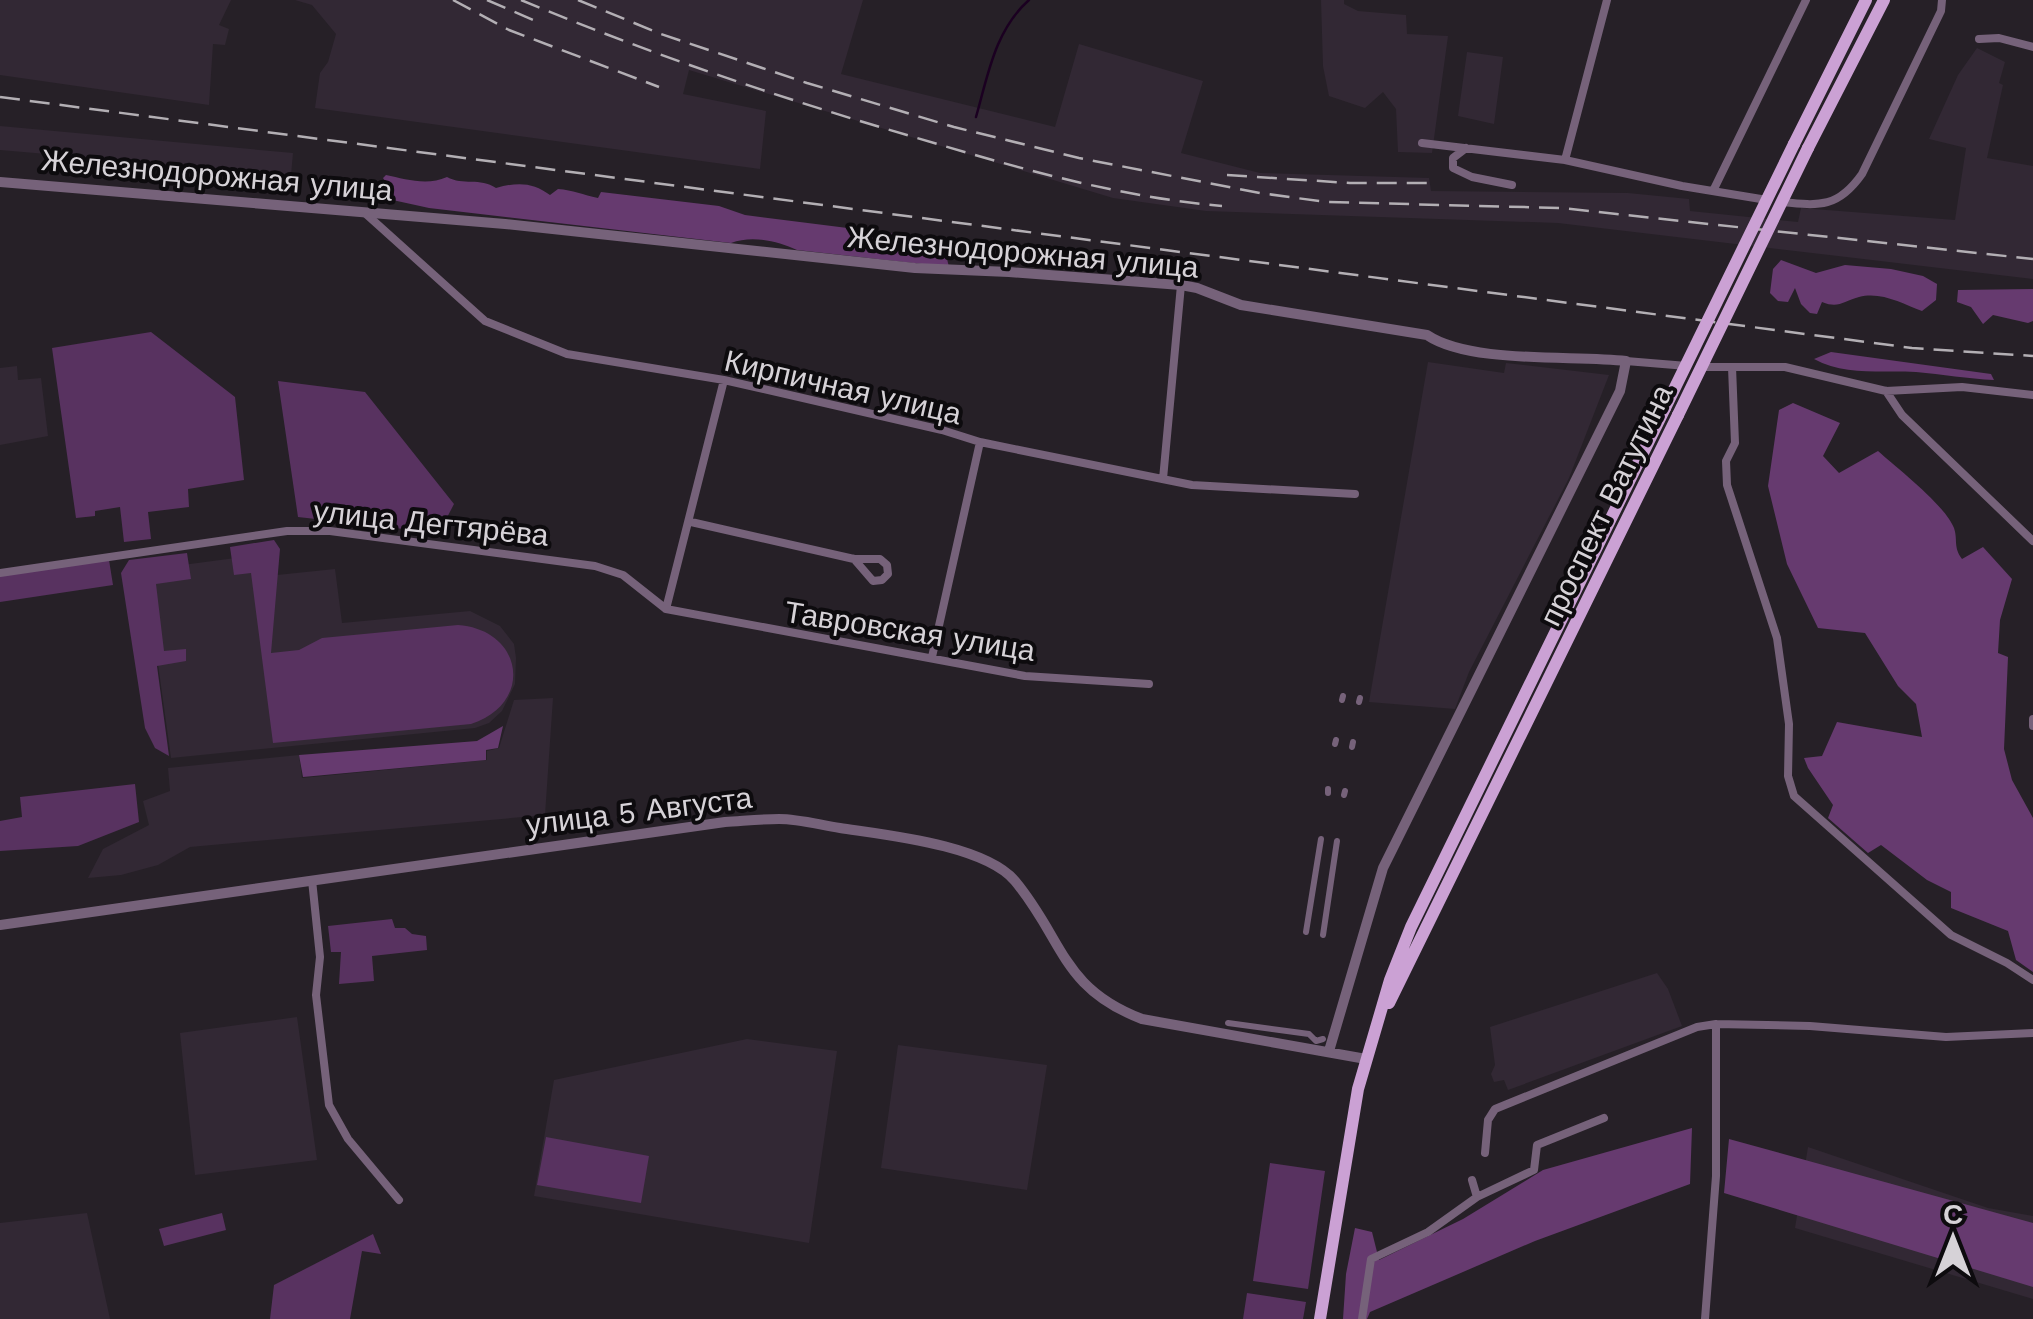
<svg xmlns="http://www.w3.org/2000/svg" width="2033" height="1319" font-family="'Work Sans',sans-serif">
<rect width="100%" height="100%" fill="#262027"/>
<path fill="#322834" d="M0 0H231L219 25 229 29 225 45 213 44 209 105 0 75Z
M295 0H863L841 74 1055 127 1079 44 1203 81 1181 153 1260 173 1429 178 1431 191 1628 193 1689 199 1690 211 1798 222 1801 208 1955 220 1966 148 1929 139 1958 75 1977 48 2005 62 1999 83 2003 85 1987 158 2033 166V279L1558 223 1206 211 1113 198 689 70 683 94 766 111 760 169 315 108 320 73 328 62 336 34 312 5Z
M1321 0H1344V4L1358 11 1406 15 1407 34 1448 36 1432 153 1398 152 1396 109 1383 92 1365 108 1329 96 1323 66Z
M1467 52 1503 57 1494 124 1458 116Z
M0 126 293 153 291 175 0 150Z
M1428 362 1504 373 1506 363 1609 375 1569 478 1469 672 1455 709 1369 702Z
M17 366 18 380 41 378 48 436 0 445V368Z
M274 553 277 575 335 569 342 623 470 611 500 626 514 644 516 658 515 684 502 711 489 723 475 728 171 758 145 570Z
M553 698 545 815 190 847 158 865 121 875 88 878 103 849 149 825 143 801 170 791 168 768 299 755 302 778 487 760V751L499 748 514 700Z
M1657 973 1668 989 1682 1026 1508 1090 1504 1080 1494 1082 1491 1074 1495 1065 1490 1027Z
M297 1017 317 1160 195 1175 180 1033Z
M747 1039 837 1051 809 1243 534 1196 554 1080Z
M898 1045 1047 1065 1027 1190 881 1168Z
M1808 1147 1988 1208 2033 1216V1299L1795 1228Z
M87 1213 110 1319H0V1223Z"/>
<path fill="#583260" d="M151 332 235 397 244 480 188 489 189 507 148 512 151 539 124 542 120 507 95 511V516L76 518 52 348Z
M278 381 365 392 454 504 439 533 298 517Z
M274 540 280 549 271 653 299 650 322 638 458 625C524 630 534 704 471 724L273 743 251 573 234 575 230 547Z
M187 553 191 579 156 584 164 651 186 649V661L157 666 169 756 155 748 145 728 121 573 129 560Z
M109 560 113 585 0 602V576Z
M135 784 139 822 78 846 0 851V821L22 817 20 797Z
M392 919 395 928H405L412 934 426 936 427 950 372 956 374 981 339 984 341 952H331L328 926Z
M546 1137 649 1156 641 1203 537 1185Z
M1270 1163 1325 1171 1308 1289 1253 1281Z
M222 1213 226 1230 164 1246 159 1229Z
M373 1234 381 1254 362 1251 350 1319H270L274 1285Z
M1247 1293 1306 1302 1303 1319H1243Z"/>
<path fill="#663a6f" d="M386 175C405 179 427 186 447 177 463 186 480 177 496 188 517 182 533 182 550 195L558 189C573 190 583 195 598 198L601 192 719 206 745 215 943 240 953 252 947 259 949 267 797 250C777 241 752 235 731 243L429 208 388 199 389 189 383 178Z
M1781 260 1816 273 1845 265 1891 269 1923 276 1937 284 1936 300 1922 311C1903 304 1881 291 1859 297 1843 301 1839 309 1822 302L1817 314 1810 313 1801 304 1795 288 1788 302 1778 301 1770 293 1773 269Z
M2033 289V321L2028 323 1993 315 1983 324 1971 307 1957 302 1958 290Z
M1831 352 1991 374 1994 380C1968 379 1942 374 1916 372 1882 370 1845 376 1814 359Z
M1793 403 1840 423 1823 456 1839 473 1878 451C1897 468 1945 505 1954 528 1958 540 1953 547 1962 559L1983 547 2012 579 2000 620 1998 653 2008 657 2004 749 2012 780 2033 818V972L2016 960 2008 931 1951 908V892L1927 880 1881 845 1868 853 1828 818 1833 805 1808 768 1804 758 1822 756 1837 722 1922 737 1916 704 1898 686 1865 633 1818 628 1787 564 1768 486 1779 410Z
M503 726 498 748 486 750V760L303 777 299 755 477 741Z
M1692 1128 1690 1184 1535 1241 1370 1312 1367 1319H1343L1346 1274 1355 1228 1372 1232 1379 1260 1463 1219 1543 1170Z
M1729 1139 2033 1223V1287L1724 1193Z"/>
<g fill="none" stroke-linecap="round" stroke-linejoin="round">
<path stroke="#1b0021" stroke-width="2.5" d="M976 117C988 75 995 30 1029 0"/>
<path stroke="#76627a" stroke-width="6" d="M1342 700 1343 696
M1359 702 1360 698
M1335 744 1336 740
M1352 747 1353 742
M1328 793V789
M1344 795 1345 791
M1306 932 1321 839
M1323 935 1337 841
M1228 1023 1309 1034 1316 1041 1323 1039"/>
<path stroke="#76627a" stroke-width="8" d="M1979 39 1999 38 2033 47
M1422 143 1565 160 1682 186 1767 200
M1466 148 1453 158V168L1472 177 1512 185
M1565 160 1607 0
M1713 191 1806 0
M1781 202C1820 206 1838 208 1862 174L1941 11 1942 0
M366 214 485 321 567 354 724 380 942 430 980 442 1192 485 1355 494
M1626 361 1687 366
M1701 367H1785L1886 391 1962 387 2033 395
M1732 367 1735 443 1726 461 1727 485 1777 638 1789 724 1788 776 1794 796 1951 935 2007 963 2033 980
M1886 391 1902 415 2033 541
M1163 479 1181 285
M691 522 854 559H880L887 565 888 574 882 580 873 581 854 559
M0 573 287 531H330L595 566 623 575 666 609 1025 676 1149 684
M666 609 724 380
M932 657 980 442
M2033 719V726
M312 880 320 957 316 995 329 1105 348 1139 399 1200
M1716 1024 1810 1026 1946 1037 2033 1033
M1485 1153 1488 1120 1495 1109 1697 1027 1716 1024V1176L1705 1319
M1477 1197 1534 1170 1537 1145 1604 1118
M1362 1319 1371 1259 1428 1232 1477 1197 1472 1180"/>
<path stroke="#76627a" stroke-width="10" d="M0 182 505 224 915 268 1009 272 1181 285 1197 288 1241 305 1427 335C1470 364 1572 355 1626 361L1620 391 1383 868 1329 1051
M0 925 725 822C743 821 761 819 779 819 799 819 820 825 840 828 886 835 985 845 1015 881 1064 940 1061 988 1142 1019L1366 1059"/>
<path stroke="#cba1d4" stroke-width="12" d="M1794 144 1866 0
M1808 148 1884 0
M1389 1003 1678 415
M1320 1319 1358 1089 1390 980 1411 927 1665 408"/>
<path stroke="#b3afb4" stroke-width="2.5" stroke-dasharray="20 10" stroke-linecap="butt" d="M453 0 509 30 659 87
M487 0 533 20
M521 0C650 54 783 99 917 138 1018 168 1118 197 1222 206
M578 0 661 34 807 83 954 127 1079 158 1260 193 1326 202 1561 208 2033 259
M0 97 1912 348 2033 356
M1227 175 1350 183H1427"/>
<path stroke="#cba1d4" stroke-width="12" d="M1665 408 1794 144
M1678 415 1808 148"/>
</g>
<g text-anchor="middle" dominant-baseline="central" stroke-width="8" stroke-linejoin="round" paint-order="stroke">
<g font-size="30" fill="#d6d2d7" stroke="#0d0b0e">
<text transform="translate(217 175) rotate(5)">Железнодорожная улица</text>
<text transform="translate(1023 252) rotate(5)">Железнодорожная улица</text>
<text transform="translate(843 387) rotate(13)">Кирпичная улица</text>
<text transform="translate(1606 505) rotate(-64)">проспект Ватутина</text>
<text transform="translate(431 523) rotate(6)">улица Дегтярёва</text>
<text transform="translate(910 631) rotate(9)">Тавровская улица</text>
<text transform="translate(639 811) rotate(-7)">улица 5 Августа</text>
</g>
</g>
<g transform="translate(1953 1239)" stroke="#0d0b0e" stroke-width="8" paint-order="stroke">
<path d="M0-8L18 38L0 25L-18 38Z" fill="#d6d2d7"/>
<text y="-15" font-size="28" font-weight="bold" text-anchor="middle" fill="#d6d2d7">С</text>
</g>
</svg>
